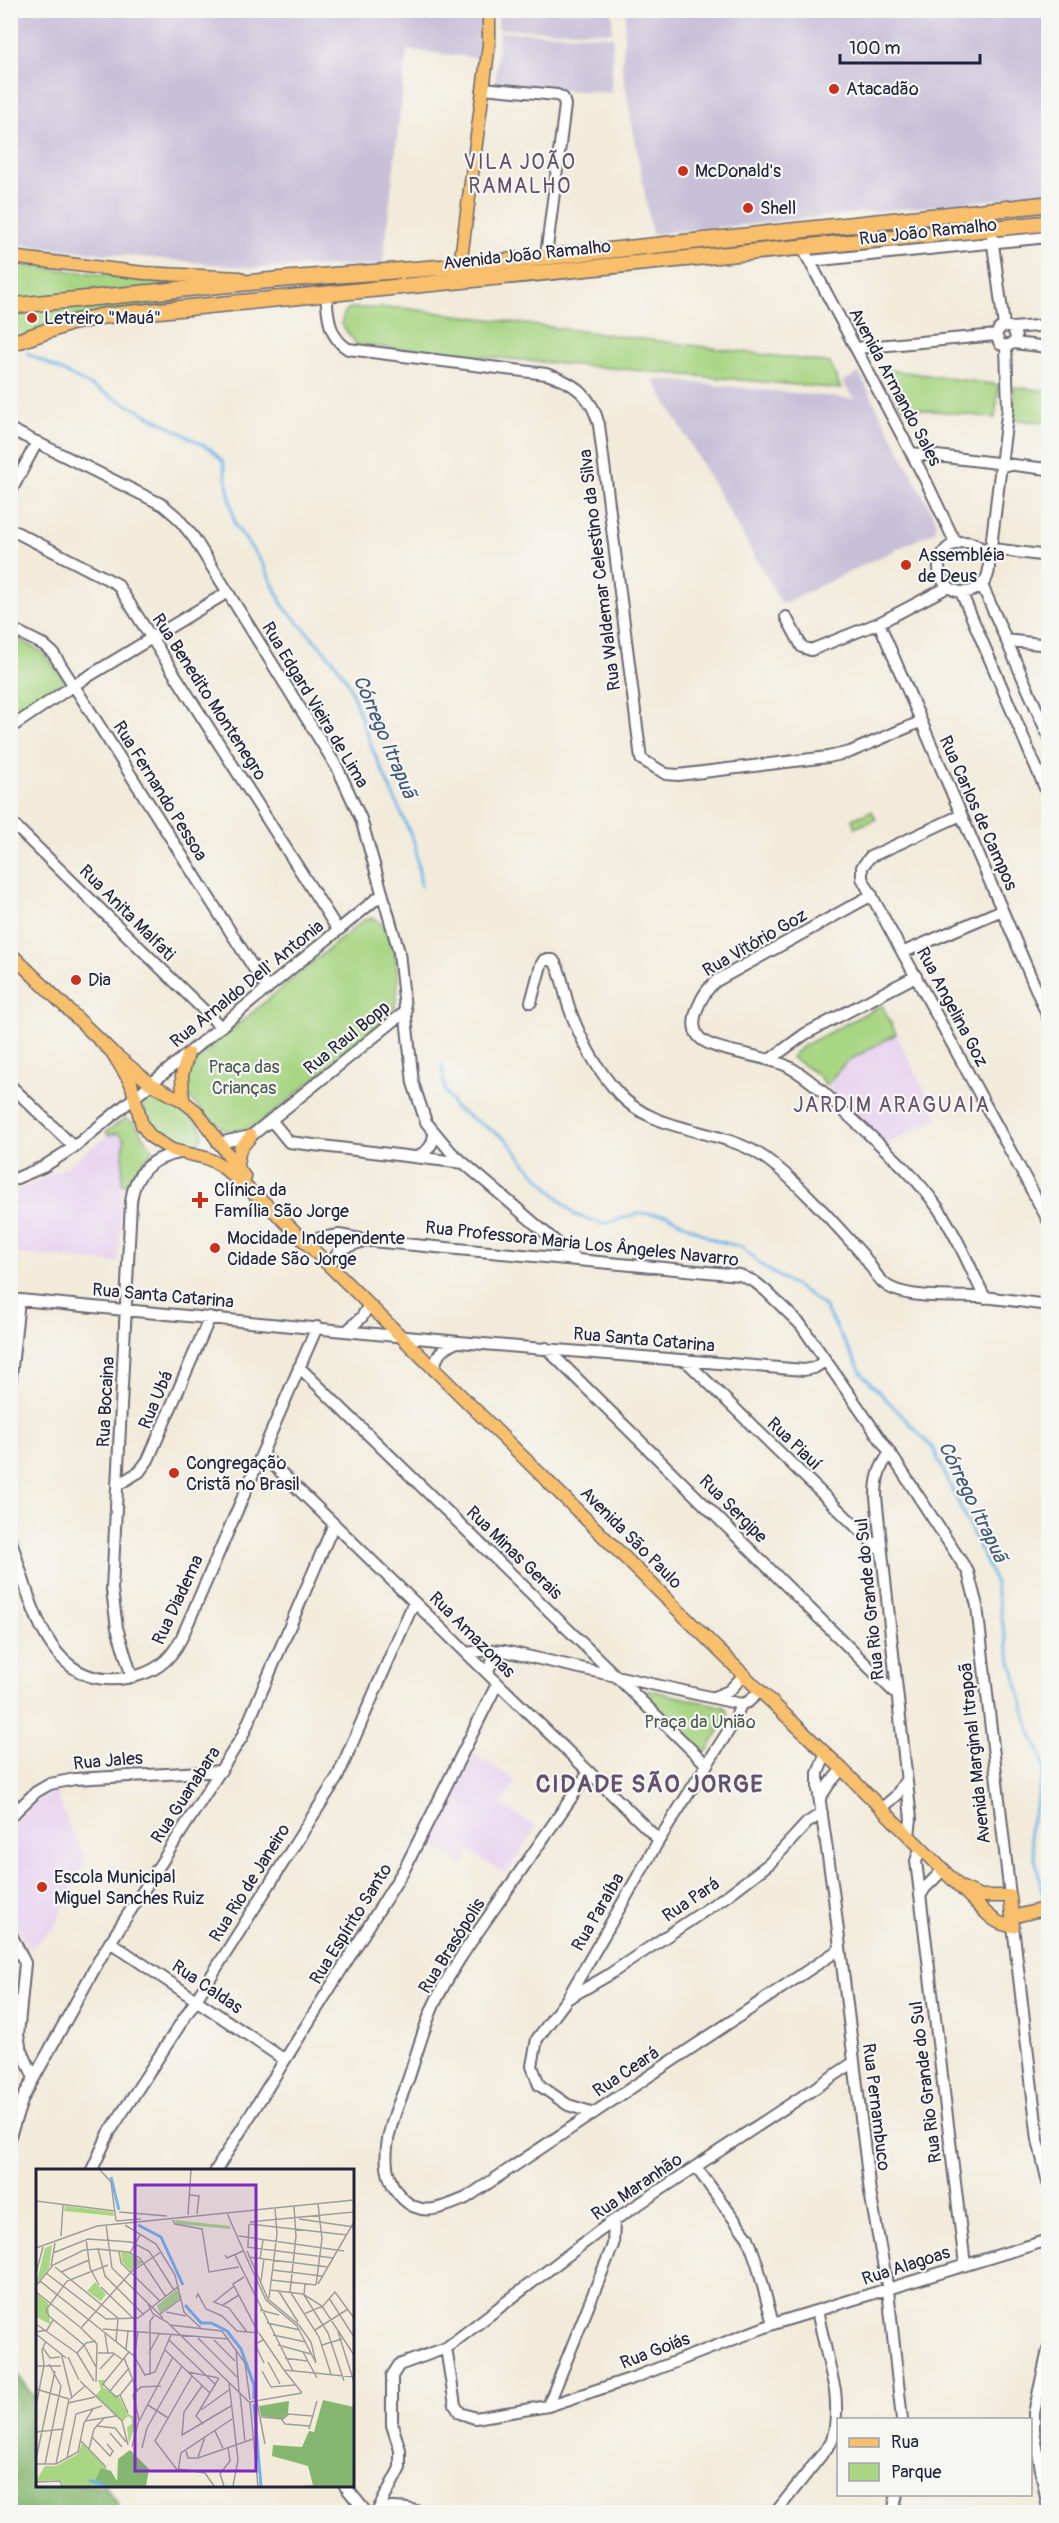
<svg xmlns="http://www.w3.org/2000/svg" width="1059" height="2523" font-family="Pangolin,sans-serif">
<rect width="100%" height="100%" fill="#f6f6f2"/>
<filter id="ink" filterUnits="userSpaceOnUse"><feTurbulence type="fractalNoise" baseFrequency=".0167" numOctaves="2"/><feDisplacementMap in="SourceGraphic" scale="12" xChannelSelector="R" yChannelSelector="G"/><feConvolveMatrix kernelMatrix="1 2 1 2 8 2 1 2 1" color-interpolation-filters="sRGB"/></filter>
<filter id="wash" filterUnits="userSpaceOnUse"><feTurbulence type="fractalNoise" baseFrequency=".008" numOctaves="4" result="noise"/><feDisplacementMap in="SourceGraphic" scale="24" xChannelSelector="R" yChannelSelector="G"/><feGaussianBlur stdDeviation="1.35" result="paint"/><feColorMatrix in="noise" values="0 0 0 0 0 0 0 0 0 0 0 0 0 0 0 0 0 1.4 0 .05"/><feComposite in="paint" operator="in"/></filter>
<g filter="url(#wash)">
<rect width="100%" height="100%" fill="#f2ebda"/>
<path fill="#e7d2f0" d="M896 1034 938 1117 887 1144 826 1085 846 1062Z
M116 1133 121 1135 124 1140 118 1263 11 1253V1193L37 1182 67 1166 110 1134Z
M470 1752 516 1781 501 1805 537 1827 506 1874 471 1852 463 1864 427 1843Z
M56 1789 69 1827 86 1858 55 1926 30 1949 11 1916V1830L33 1804Z"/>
<path fill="#c8bfd8" d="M483 10 478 58 407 50 383 265 250 268 11 244 10 11Z
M498 11H613L612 32 498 29Z
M626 11H1048V194L652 234 622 68Z
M499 32 613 36 611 93 495 85Z
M859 373 937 522 935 531 782 604 653 379 854 399 842 382Z"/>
<path fill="#a8d683" stroke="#657c5f" stroke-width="1.5" d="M11 264 168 282 181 301 11 339Z
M350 308H402L830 363 841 389 357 345 341 324 345 312Z
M883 369 999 385 995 418 901 407Z
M1014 387 1048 391V423L1012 419Z
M10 635C45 652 46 653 67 685L11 721Z
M872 811 876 819 855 828 852 819Z
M372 918C398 926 405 997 390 1017L263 1121C254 1127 244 1133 232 1132 221 1131 190 1102 187 1091 185 1080 189 1069 195 1060L365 919Z
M882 1005 896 1034 846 1062 826 1085 817 1074 791 1057 801 1047Z
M157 1095C175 1101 197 1115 203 1134 195 1162 142 1137 144 1103L149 1097Z
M126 1118 135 1124 153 1150 134 1173 128 1185 122 1183 124 1138 118 1133 108 1135 106 1132Z
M649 1690 724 1707 728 1711V1716L707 1751H700L646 1697 644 1693Z
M17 2065 19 2084 11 2110V2066Z"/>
<path fill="#86b771" stroke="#546c56" stroke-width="1.5" d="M11 2372 16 2373 37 2401 38 2486H104L119 2504 117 2512H11Z"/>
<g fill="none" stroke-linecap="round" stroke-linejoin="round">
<path stroke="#71b6e7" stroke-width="3" d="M27 353 169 426 212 450 223 462 235 525 263 564 283 606 334 661 348 682 372 748 415 844 421 886
M442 1065 445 1090 455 1108 506 1139 528 1166 575 1215 604 1224 639 1213 667 1215 714 1240 742 1247 765 1268 808 1294 824 1306 863 1375 933 1448 994 1579 1008 1650 1029 1727 1045 1767 1029 1831 1044 1899"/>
</g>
</g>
<g filter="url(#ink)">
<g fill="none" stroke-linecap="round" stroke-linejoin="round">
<defs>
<path id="minor" d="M483 88 557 95 563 98 565 105 546 256
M992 237 1004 326
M802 247 925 479 956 544
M810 261 1048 237
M326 294C328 315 328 337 348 349L546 374C574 382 592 396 599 425L641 759 666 774 678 775 828 757 850 752 920 722
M1013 328 1016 337 1014 343 1006 346 1000 344 996 335 999 329 1004 326 1013 328 1048 325
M1014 343 1048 347
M856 348 996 335
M10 429 163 505 177 517 194 538 338 769 361 819 399 952 413 1083 426 1122 451 1152 576 1259
M911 453 1048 469
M10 493 37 442
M10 529 117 584 338 930
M939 567a25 25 0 1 1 50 0a25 25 0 1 1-50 0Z
M986 548 1048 556
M989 563 1008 408 1006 346
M982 585 1048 735
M961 592 1048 795
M786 617 802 647 811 650 879 623 948 587
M879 623 1048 1017
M10 628 44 645 53 653 267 989
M1006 640 1048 645
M10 728 74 685 228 592
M961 815 870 857 862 867V878L1048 1220
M10 821 221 1027
M872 895 716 981C703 992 686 1022 699 1037 711 1052 768 1055 789 1067 813 1080 830 1099 849 1116 880 1145 914 1173 938 1208 957 1236 970 1267 985 1298
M904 952 1002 910
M531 1002 541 965 544 960H553C562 971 564 993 569 1007 580 1039 595 1067 618 1093 655 1134 718 1127 762 1156 795 1178 835 1224 862 1254 871 1265 878 1282 891 1288 913 1299 957 1296 981 1297 1004 1299 1026 1302 1048 1305
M772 1058 805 1034 916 976
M10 1085 74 1147
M271 1120 289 1142 464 1163
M218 1143 251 1136 406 1011
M416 1157C427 1151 432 1148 434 1135
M10 1181 43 1167 74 1147 381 895
M303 1241 339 1235 371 1241 740 1275 755 1282 766 1291 801 1325 890 1453 968 1572 977 1606 1010 1896
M329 1266 341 1249 361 1242
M10 1299 459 1342 804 1370 814 1368 825 1361
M348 1330 362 1317 369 1305
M546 1348 896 1694
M685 1360 881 1551
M299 1367 706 1764
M434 1370C436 1355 442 1348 455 1343
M10 1386 19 1300
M890 1453C879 1468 876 1478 876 1497L911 1819 909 1835
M262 1454 659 1840
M119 1484 139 1472 148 1460 210 1317
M10 1538C30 1595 45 1692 126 1678 153 1674 170 1662 182 1637L317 1327
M467 1653 488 1650 504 1651 741 1704 748 1702 760 1691
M487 1673 493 1660 504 1651
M132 1677 117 1628 112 1590 131 1202C134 1173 151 1158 179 1153
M714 1697 729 1691 744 1675
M826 1753 818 1773V1789L833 1890 870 2192 888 2290 902 2420
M589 1772C559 1816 529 1859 498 1903 475 1936 450 1970 433 2007 423 2030 416 2056 408 2080 394 2115 370 2167 403 2199 422 2218 445 2207 466 2198L840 1949
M10 1797 16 1811
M820 1798 829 1784 842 1769
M882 1808 896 1796 906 1780
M10 1817 36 1792 50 1784 75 1779 221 1771
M921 1847 916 1861 965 2265
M920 1896 925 1888 944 1869
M1013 1926 1038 2140 1048 2183
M10 1932 25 1963 18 2035 20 2046 34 2078
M110 1942 285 2060
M567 1999 607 1976 728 1895 770 1863 807 1823 822 1813
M594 2113 568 2105 539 2085 532 2066 537 2039 567 1999 659 1840 734 1722 741 1704
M10 2136 23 2098 102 1955 242 1737 334 1524
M696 2167 748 2238 757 2263 773 2324
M92 2170 109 2133 196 2000 337 1778 414 1602
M216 2170 405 1868 497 1684
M446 2348 455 2405 460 2413 475 2418 548 2406 633 2378 773 2324 1048 2240
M1048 2350 1034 2413V2430L1048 2509
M548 2406 613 2245 614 2221
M345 2486 366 2512
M380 2507 408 2509 420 2512
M377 2512 400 2468V2450L392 2425V2376L399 2365 446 2348 610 2223 853 2063
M776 2512 831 2443C837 2426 837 2408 835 2390L817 2311
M893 2512 897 2494"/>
<path id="major" d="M10 257 144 273 240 278
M460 266 489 44V10
M10 953 112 1052 151 1084 183 1101 197 1112 245 1178
M112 1052 131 1083 142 1125 151 1137 172 1150 206 1158 219 1164 275 1212 760 1691 842 1769 978 1905C989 1916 997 1925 1013 1926L1010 1896H981L963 1888
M183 1101 182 1075 188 1054
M236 1168 240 1149 251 1136
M1012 1917 1048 1908"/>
<path id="highway" d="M10 306 286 279 460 266 1048 204
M10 344 70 323 103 316 1048 223"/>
</defs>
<use href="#minor" stroke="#6b6873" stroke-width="14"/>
<use href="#major" stroke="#6b6873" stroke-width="15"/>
<use href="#highway" stroke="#6b6873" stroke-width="18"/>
<use href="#minor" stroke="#fff" stroke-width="10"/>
<use href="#major" stroke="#f8bf6c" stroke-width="12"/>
<use href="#highway" stroke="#f8bf6c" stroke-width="15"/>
</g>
</g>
<g fill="#c8321e" stroke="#f6f6f2" stroke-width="2">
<circle cx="834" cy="89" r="6"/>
<circle cx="683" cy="171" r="6"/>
<circle cx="748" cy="208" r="6"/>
<circle cx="32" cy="318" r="6"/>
<circle cx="906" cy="565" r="6"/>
<circle cx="76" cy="980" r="6"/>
<path d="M197 1191h6v6h6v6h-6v6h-6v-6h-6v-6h6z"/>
<circle cx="215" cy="1248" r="6"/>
<circle cx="174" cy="1473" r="6"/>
<circle cx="42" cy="1887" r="6"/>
</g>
<g text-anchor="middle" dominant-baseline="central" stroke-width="4.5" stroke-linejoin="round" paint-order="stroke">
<g font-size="18" fill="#22223b" stroke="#f6f6f2" text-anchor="start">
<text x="846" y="89">Atacadão</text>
<text x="695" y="171">McDonald's</text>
<text x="760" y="208">Shell</text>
<text x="44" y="318">Letreiro "Mauá"</text>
<text x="918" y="555">Assembléia<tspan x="918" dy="21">de Deus</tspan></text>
<text x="88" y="980">Dia</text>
<text x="214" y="1190">Clínica da<tspan x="214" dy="21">Família São Jorge</tspan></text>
<text x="227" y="1238">Mocidade Independente<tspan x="227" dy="21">Cidade São Jorge</tspan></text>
<text x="186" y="1463">Congregação<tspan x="186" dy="21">Cristã no Brasil</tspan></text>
<text x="54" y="1877">Escola Municipal<tspan x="54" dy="21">Miguel Sanches Ruiz</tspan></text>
</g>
<g font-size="18" fill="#22223b" stroke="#f6f6f2">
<text transform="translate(928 232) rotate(-6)">Rua João Ramalho</text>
<text transform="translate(527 255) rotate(-6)">Avenida João Ramalho</text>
<text transform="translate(895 387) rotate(62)">Avenida Armando Sales</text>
<text transform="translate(600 570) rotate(-97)">Rua Waldemar Celestino da Silva</text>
<text transform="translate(209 697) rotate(57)">Rua Benedito Montenegro</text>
<text transform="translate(315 705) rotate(59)">Rua Edgard Vieira de Lima</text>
<text transform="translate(160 791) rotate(58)">Rua Fernando Pessoa</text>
<text transform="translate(978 813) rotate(66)">Rua Carlos de Campos</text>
<text transform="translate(127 913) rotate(45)">Rua Anita Malfati</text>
<text transform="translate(755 943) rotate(-30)">Rua Vitório Goz</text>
<text transform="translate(247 984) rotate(-39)">Rua Arnaldo Dell' Antonia</text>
<text transform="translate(952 1007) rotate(62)">Rua Angelina Goz</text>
<text transform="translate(347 1038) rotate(-39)">Rua Raul Bopp</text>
<text transform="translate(582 1244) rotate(6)">Rua Professora Maria Los Ângeles Navarro</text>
<text transform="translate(163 1296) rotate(5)">Rua Santa Catarina</text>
<text transform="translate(644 1340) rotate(5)">Rua Santa Catarina</text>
<text transform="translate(156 1400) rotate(-67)">Rua Ubá</text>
<text transform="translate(106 1402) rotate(-87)">Rua Bocaina</text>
<text transform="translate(794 1444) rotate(44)">Rua Piauí</text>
<text transform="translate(733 1509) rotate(45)">Rua Sergipe</text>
<text transform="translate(631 1538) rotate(45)">Avenida São Paulo</text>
<text transform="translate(514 1553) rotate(44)">Rua Minas Gerais</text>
<text transform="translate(870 1599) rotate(-96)">Rua Rio Grande do Sul</text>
<text transform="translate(178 1600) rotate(-65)">Rua Diadema</text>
<text transform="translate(472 1635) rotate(45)">Rua Amazonas</text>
<text transform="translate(975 1753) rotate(-96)">Avenida Marginal Itrapoã</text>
<text transform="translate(108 1761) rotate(-5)">Rua Jales</text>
<text transform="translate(186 1795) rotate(-57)">Rua Guanabara</text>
<text transform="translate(250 1883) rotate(-58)">Rua Rio de Janeiro</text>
<text transform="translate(691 1900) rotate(-34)">Rua Pará</text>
<text transform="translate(598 1912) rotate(-60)">Rua Paraíba</text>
<text transform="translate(351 1924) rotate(-58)">Rua Espírito Santo</text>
<text transform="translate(452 1946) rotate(-58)">Rua Brasópolis</text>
<text transform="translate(207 1987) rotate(34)">Rua Caldas</text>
<text transform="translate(626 2072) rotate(-34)">Rua Ceará</text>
<text transform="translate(926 2082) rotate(-97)">Rua Rio Grande do Sul</text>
<text transform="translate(876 2107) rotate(83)">Rua Pernambuco</text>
<text transform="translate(637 2187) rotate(-34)">Rua Maranhão</text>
<text transform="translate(906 2266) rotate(-18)">Rua Alagoas</text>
<text transform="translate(655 2351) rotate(-21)">Rua Goiás</text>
</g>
<g font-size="18" fill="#4a5851" stroke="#f6f6f2">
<text x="244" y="1067">Praça das<tspan x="244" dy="21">Crianças</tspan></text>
<text x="700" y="1722">Praça da União</text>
</g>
<g font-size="20" font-style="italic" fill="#3e5677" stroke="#f6f6f2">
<text transform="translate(385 737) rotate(67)">Córrego Itrapuã</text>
<text transform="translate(973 1502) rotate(64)">Córrego Itrapuã</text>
</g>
<g font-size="21" letter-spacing="1.5" fill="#63516d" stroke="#f6f6f2">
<text x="520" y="162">VILA JOÃO<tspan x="520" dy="24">RAMALHO</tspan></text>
<text x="892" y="1105">JARDIM ARAGUAIA</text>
</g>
<g font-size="24" font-weight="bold" letter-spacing="1.5" fill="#63516d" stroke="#f6f6f2">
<text x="650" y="1784">CIDADE SÃO JORGE</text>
</g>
</g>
<g transform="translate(36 2169)">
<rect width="318" height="318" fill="#f2ebda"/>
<path d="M29 37 77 43 78 47 28 42ZM139 51 194 57 195 60 140 55ZM16 76 13 99 0 116 9 79ZM85 83 92 84 107 93 95 102 86 93ZM59 113 70 125 65 132 51 122ZM141 120 145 129 124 144 121 137ZM0 124 12 134 14 155 0 148ZM62 211H69L67 218 84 229 91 244 101 250 93 275 91 258 96 255V250L92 247 87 252 59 227 65 220ZM46 274 71 300 64 317H27L25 311 0 312 9 297H20L42 285Z" fill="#a8d683"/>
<path d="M287 231 318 238V317H266L277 316 272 297 236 287 237 276 266 278 273 262 278 263ZM253 232 252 245 246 250 225 247 223 237ZM94 281 113 300 110 317H66L59 312 65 299 75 302 81 312 82 290Z" fill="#86b771"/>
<path fill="none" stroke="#71b6e7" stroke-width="3" d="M75 8 83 41M102 56 125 68 147 116M149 136 165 154H175L191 162 205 180 218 216V230M218 235 225 317M53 311 70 317"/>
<path fill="none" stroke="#9f9b9a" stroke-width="1.5" d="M64 1 75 13 80 52M154 26 163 27 161 45M0 32 79 42M83 43 131 47M191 44 208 83M152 46 155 1M263 50 318 58M137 51 139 55 166 60 173 103 203 98M80 52 105 50M214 53 318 43M214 55 311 66M70 56 76 99 127 149M89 56 120 75 139 106 148 143 165 159M25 67 27 36M203 67 308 82M50 70 54 99 63 116M212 77 213 55M211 78 297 89M0 79 61 57 318 31M62 80 69 107 108 146M83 82 85 94 124 132M208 83 230 131 261 157 280 194 275 173 263 156 232 130 211 82M17 84 52 70 95 73 113 82 138 121M94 84 104 66M189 86 191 89 207 82M199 86 257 202M213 88 292 98M224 90 227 71M15 97 19 74M19 98 82 149 80 173M236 101 286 107M25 103 53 91M0 104 7 78M10 104 70 150 102 149 143 117M208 108 197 115 222 163M235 111 280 116M4 112 98 187 109 206 119 203 135 166M225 112 228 90M269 115 268 126 292 164 308 212M282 115 318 53M280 116 286 70 282 35M0 117 17 96 48 81 62 80 92 83 104 89 130 128M198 117 178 133 193 139 211 163M65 118 98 150M234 121 267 125 286 137 318 186M242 121 262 153M0 123 44 158M254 123 260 67 258 38M255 124 283 168 295 205M160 129 162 125 170 140 186 147 201 162 222 164M233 129 241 65 239 40M293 129 318 168M112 135 117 145 131 153 214 234M187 136 203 126M224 141 243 146M130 143 150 147M124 145 145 130M268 145 287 137 299 123 318 149M231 154 264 161M0 155 41 184 58 212M134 156 186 162 209 194 214 231M67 160 193 170M279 161 312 140M0 163 11 161 17 151M302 163 318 213M223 164 248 201M0 165 30 189M69 165 72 184M237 166 270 173M162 169 201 208M133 171 180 216M178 171 199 192M227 171 219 175 228 194M242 176 275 185M286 176 306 170M7 179 14 189 24 188M90 180 92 162M200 180 203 223M129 181 174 224M267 183 281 209M25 184 36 229M41 184 50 174 60 172M62 184H77L87 191M113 184 123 165M98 187 102 163M32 188 43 211M88 189 101 221M249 189 271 192M232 193 244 215M0 197H25M60 198 48 176 13 147 10 141 31 112 72 96M64 200 78 185M248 201 318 208M248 201 266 224M226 202 235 218 259 216M152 203 183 209M114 206V152L118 147M44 212 86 252 92 276M60 213 61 175 45 159 95 103 125 83M193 214 202 291 197 317M166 217 148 243 146 266 195 237M0 220 33 230M74 222 93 199M204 225 209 273M84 226 97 210M34 230 49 217M214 233 266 224M221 233 229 275M32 234 59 228M214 234 222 317M112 236 132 249M0 237 8 196 6 181 10 172M165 241 193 221M92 244 84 226 80 228 67 215 93 183M225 248 247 250M103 251 97 226 105 218 125 217M49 252 80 247M167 255 160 247 183 209M60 257 79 259 90 273M274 257 249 255 246 251 253 245 276 247M273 260 281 232M179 262 187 279M0 263 27 260M74 264 86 278M56 268 74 287 77 282 71 275M45 272 70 298M96 278 102 254 137 188M106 279 111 259 146 197M53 280 58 260 69 248M150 282 152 289H162L220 269M162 288 169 268M31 289 40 245 66 237M0 290 19 202M0 295H20L42 283 48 254 57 240M9 295 25 217 13 195M20 295 33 230M143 300 169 304 178 317M142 302 119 272 156 207M142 302 145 284 196 250M0 313 24 312 26 317M188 317 184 305 194 292 192 278"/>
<path fill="#7b2cbf" fill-opacity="0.15" stroke="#7b2cbf" stroke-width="3" d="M99 16H220V302H99Z"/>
<rect width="318" height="318" fill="none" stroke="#22223b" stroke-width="3"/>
</g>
<rect width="1059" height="2523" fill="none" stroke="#f6f6f2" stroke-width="36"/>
<rect x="837" y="2418" width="195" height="78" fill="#f6f6f2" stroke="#a1a1a9" stroke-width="1.5"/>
<rect x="849" y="2438" width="30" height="9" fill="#f8bf6c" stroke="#a1a1a9" stroke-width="1.5"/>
<text x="891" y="2448" font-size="18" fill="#22223b">Rua</text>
<rect x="849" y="2463" width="30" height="18" fill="#a8d683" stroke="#a1a1a9" stroke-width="1.5"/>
<text x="891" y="2478" font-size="18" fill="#22223b">Parque</text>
<path d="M840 54v9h140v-9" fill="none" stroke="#22223b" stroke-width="3"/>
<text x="849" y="54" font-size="18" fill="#22223b" stroke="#f6f6f2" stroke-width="4.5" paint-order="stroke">100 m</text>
</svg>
